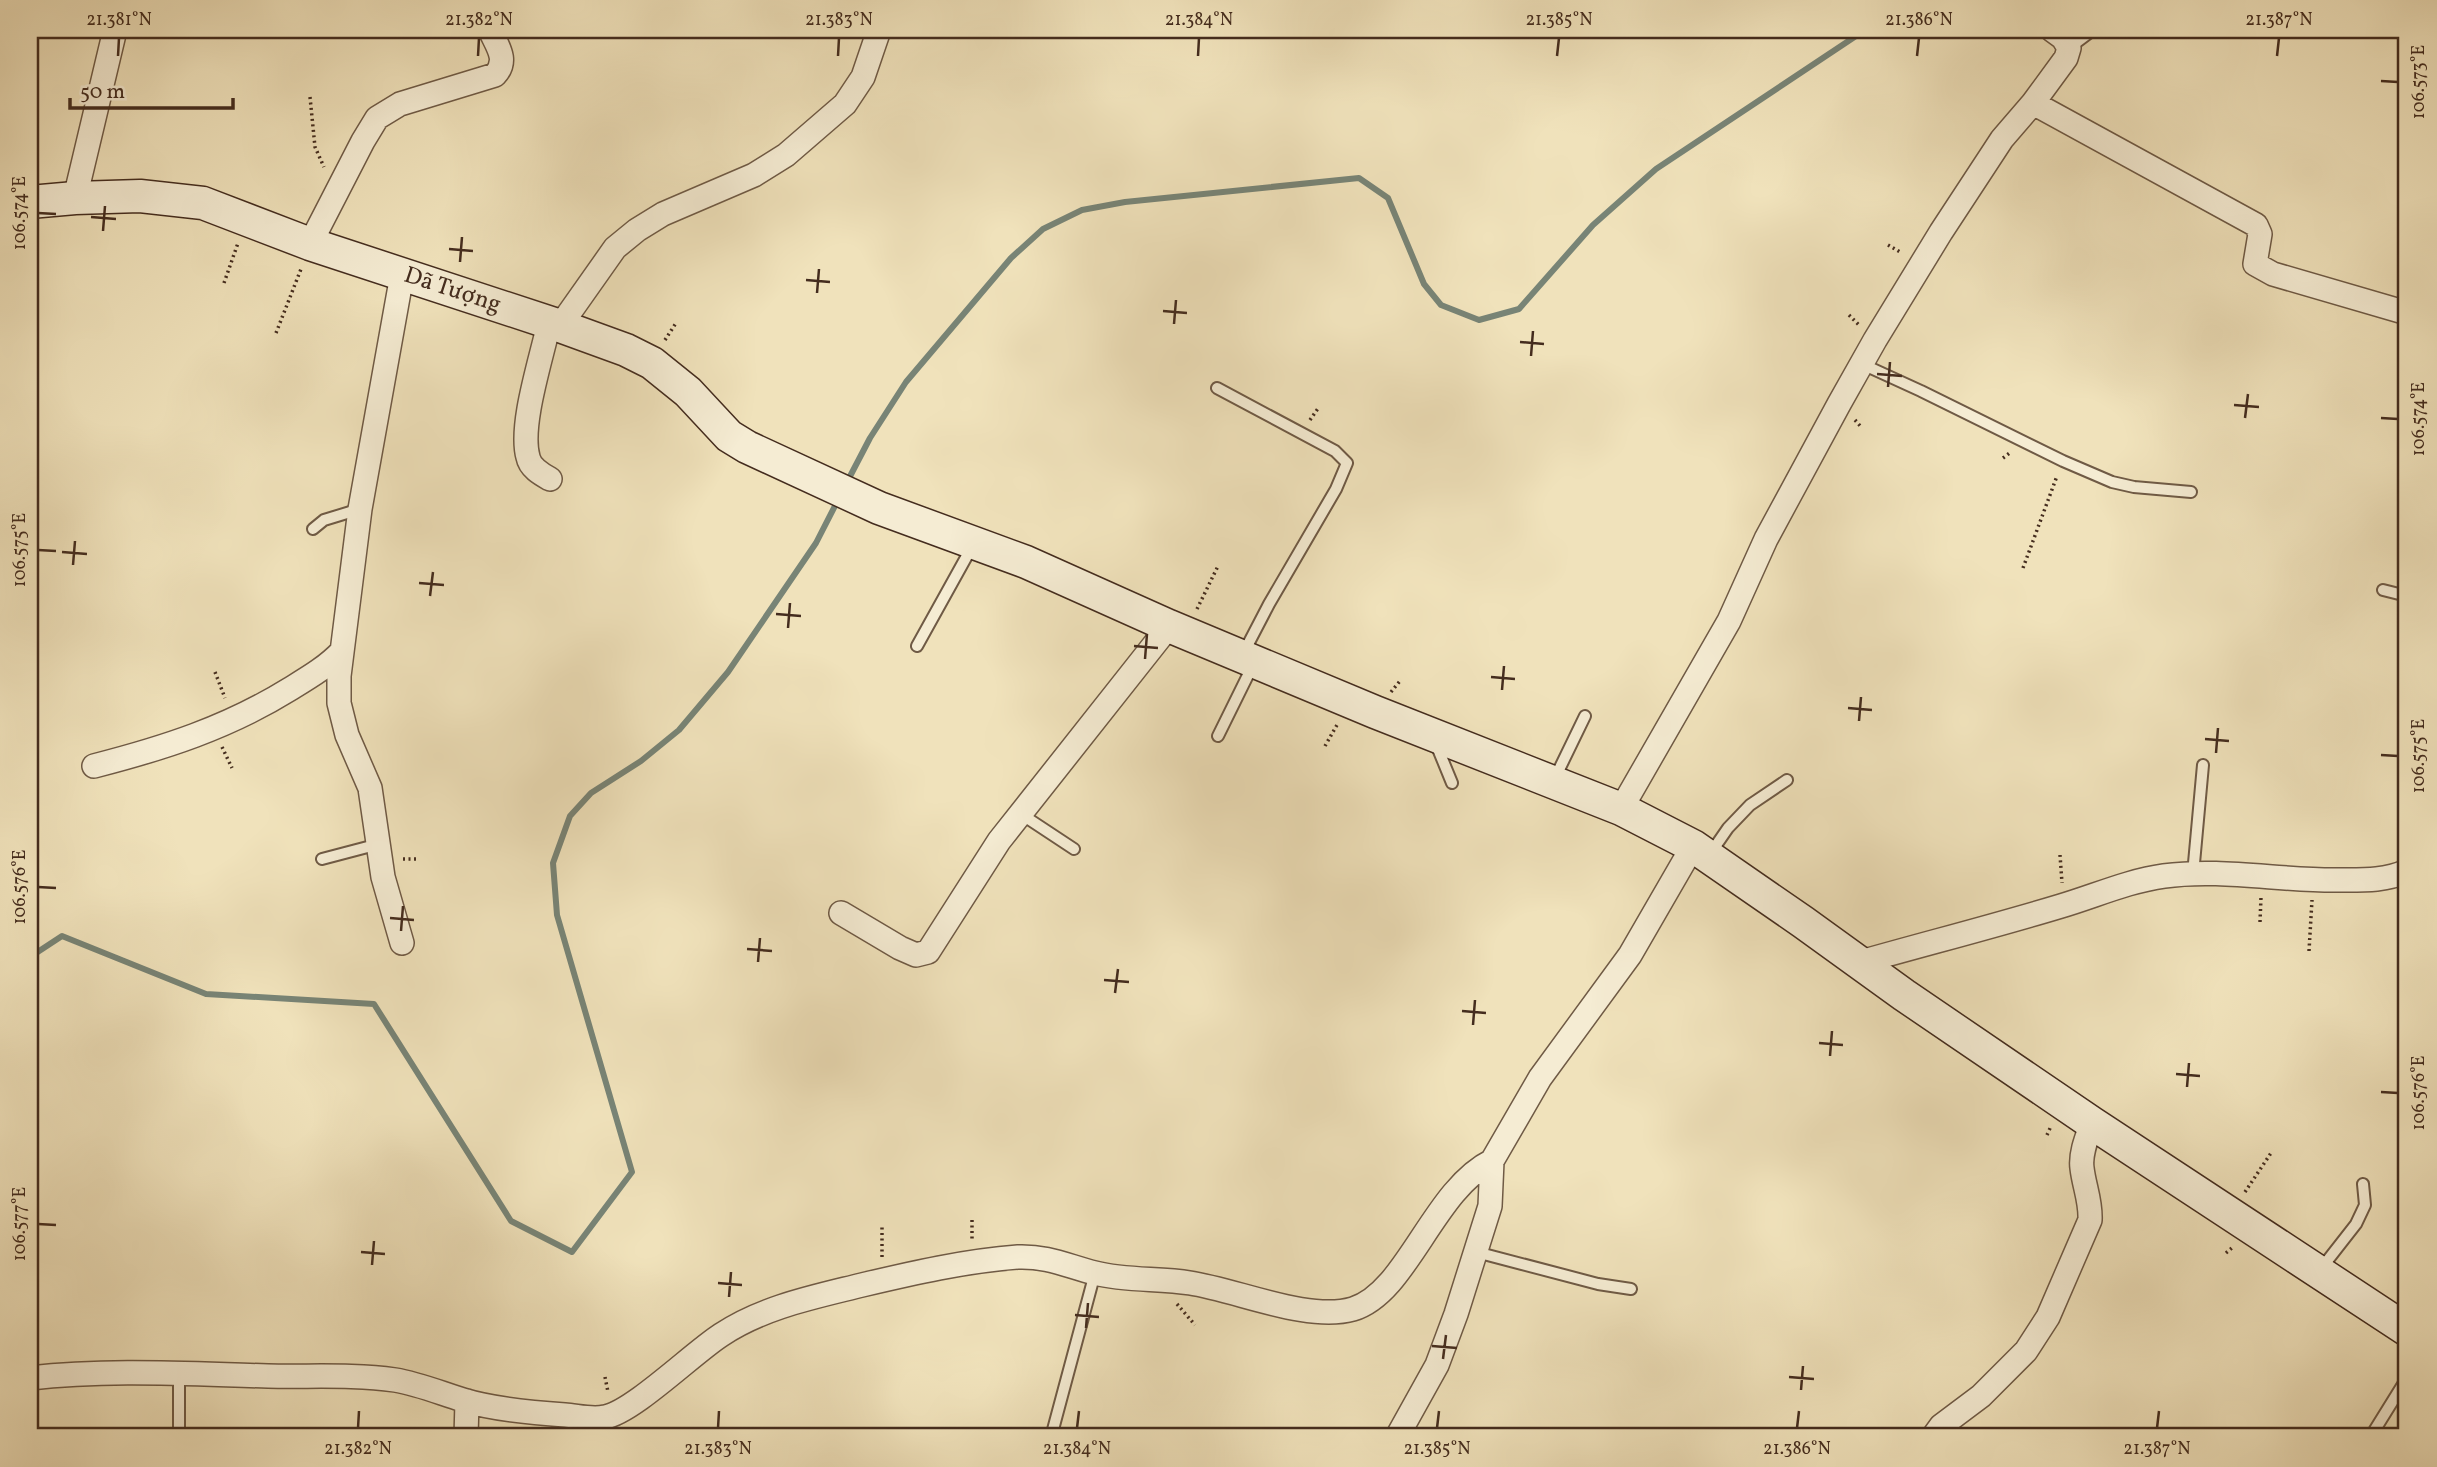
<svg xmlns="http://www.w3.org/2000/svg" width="2437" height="1467" font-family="Vollkorn,serif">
<rect width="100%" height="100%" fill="#f0e2bb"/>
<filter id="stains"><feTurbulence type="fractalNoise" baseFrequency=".00286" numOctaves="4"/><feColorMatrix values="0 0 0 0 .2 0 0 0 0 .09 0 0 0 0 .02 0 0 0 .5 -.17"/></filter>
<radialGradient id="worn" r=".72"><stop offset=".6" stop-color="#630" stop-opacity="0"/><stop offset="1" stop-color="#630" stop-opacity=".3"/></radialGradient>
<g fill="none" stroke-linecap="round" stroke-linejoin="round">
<path stroke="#788476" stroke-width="6" d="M846 484 870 438 906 382 1011 258 1043 229 1082 210 1125 202 1359 178 1388 198 1424 284 1441 305 1479 320 1519 309 1593 225 1656 169 1865 30
M30 957 62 936 206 994 374 1004 511 1221 572 1252 632 1172 557 915 553 863 570 816 591 793 641 761 679 730 728 672 816 543 838 500"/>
<defs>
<path id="lane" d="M2069 48 2093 30
M1862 364 1921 391 2063 461 2112 482 2134 487 2191 492
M1217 388 1335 451 1347 463 1336 489 1269 604 1243 654
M313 529 324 520 360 509
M2383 590 2407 596
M917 646 973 545
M1218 736 1253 665
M1436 744 1452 783
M1554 780 1585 716
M1021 814 1074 849
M1710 854 1728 828 1750 805 1787 780
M322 859 379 844
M2193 874 2203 765
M1476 1252 1598 1284 1631 1289
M2320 1270 2356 1224 2365 1205 2363 1184
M179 1374V1437
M2371 1436 2407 1378
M1051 1437 1095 1273"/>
<path id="street" d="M2033 103 2256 225 2260 234 2255 264 2273 274 2407 313
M75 198 115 30
M310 244 363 141 377 118 400 104 495 75C509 60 497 46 490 30
M402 275 360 509 339 676V703L347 735 370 788 383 877 402 943
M549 323C542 357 519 425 528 457 530 468 541 474 550 479
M560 326 615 248 637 230 663 214 754 175 786 155 845 104 863 77 879 30
M94 766C164 748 227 728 290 689 308 678 327 667 342 651
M1621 809 1729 621 1766 539 1839 404 1875 340 1941 232 2002 139 2033 103 2066 58 2069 48 2063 38 2052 30
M841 913 900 948 916 955 928 952 999 841 1169 626
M1861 962C1928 943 1995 926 2061 906 2095 896 2128 881 2164 876 2221 868 2281 881 2339 880 2363 880 2385 881 2407 871
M30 1378C108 1369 189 1374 268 1376 309 1377 354 1374 395 1380 419 1384 440 1393 463 1400 492 1409 535 1413 565 1415 578 1416 592 1420 605 1417 633 1412 693 1353 721 1335 763 1307 814 1297 862 1285 913 1273 965 1261 1018 1257 1048 1256 1067 1266 1095 1273 1126 1281 1159 1278 1190 1283 1237 1290 1308 1322 1353 1309 1407 1293 1433 1190 1492 1161L1540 1078 1630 955 1693 846
M466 1437 467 1401
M1397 1437 1437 1365 1456 1314 1490 1206 1492 1161
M1933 1437 1941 1426 1981 1396 2026 1351 2048 1317 2090 1220C2091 1201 2084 1186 2082 1168 2080 1154 2087 1137 2092 1123"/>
<g id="secondary">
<path id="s1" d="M30 202 75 198 140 196 203 203 310 244 560 326 626 350 652 363 688 392 729 436 747 447 879 508 1026 562 1169 626 1375 712 1621 809 1693 846 1803 922 1904 995 2092 1123 2407 1330"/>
</g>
</defs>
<use href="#lane" stroke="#6f5a45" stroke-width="14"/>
<use href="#street" stroke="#6f5a45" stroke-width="26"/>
<use href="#secondary" stroke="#442c1e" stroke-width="35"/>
<path stroke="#442c1e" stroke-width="3.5" stroke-dasharray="2 3.5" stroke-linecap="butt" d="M310 97 315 147 324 167
M1888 245 1902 253
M224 283 238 243
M1849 315 1859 325
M276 333 301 269
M665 340 676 323
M1310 420 1319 407
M1855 420 1862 428
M2003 458 2011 452
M2023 568 2057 476
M1197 609 1218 566
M215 672 225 698
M1391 692 1400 681
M1325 746 1337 725
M222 747 232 768
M2060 855 2062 883
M403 859H418
M2260 922 2261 897
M2309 951 2312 900
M2047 1135 2051 1126
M2245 1192 2271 1153
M972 1220V1242
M2226 1253 2233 1247
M882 1257V1227
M1177 1304 1195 1325
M605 1377 608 1392"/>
<use href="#lane" stroke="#f5ecd3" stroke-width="10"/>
<use href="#street" stroke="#f5ecd3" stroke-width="23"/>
<use href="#secondary" stroke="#f5ecd3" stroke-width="32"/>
</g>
<path fill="none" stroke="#442c1e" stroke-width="2.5" d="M118 56 119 38M478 56 479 38M838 56 839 38M1198 56 1199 38M1557 56 1559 38M1917 56 1919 38M2277 56 2279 38M2381 81 2398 82M38 213 56 214M91 217 116 219M103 231 105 206M449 249 473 251M460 262 462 237M806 280 830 282M817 293 819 269M1163 311 1187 313M1174 324 1176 300M1520 342 1544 344M1531 356 1533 331M1877 374 1902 376M1888 387 1890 362M2234 405 2259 407M2245 418 2248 394M2381 418 2398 419M38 550 56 551M62 552 87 554M73 565 75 541M419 583 444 585M430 596 433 572M776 614 801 616M788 628 790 603M1134 646 1158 648M1145 659 1147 634M1491 677 1515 679M1502 690 1504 666M1848 708 1872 710M1859 721 1861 697M2205 739 2229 741M2216 753 2218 728M2381 755 2398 756M38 887 56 888M390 918 414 920M401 931 403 906M747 949 772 951M758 962 760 938M1104 980 1129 982M1115 993 1118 969M1462 1011 1486 1013M1473 1025 1475 1000M1819 1043 1843 1045M1830 1056 1832 1031M2176 1074 2200 1076M2187 1087 2189 1063M2381 1092 2398 1093M38 1224 56 1225M361 1252 385 1254M372 1265 374 1241M718 1283 742 1285M729 1297 731 1272M1075 1315 1099 1317M1086 1328 1088 1303M1432 1346 1457 1348M1443 1359 1446 1335M1789 1377 1814 1379M1801 1390 1803 1366M358 1428 359 1411M718 1428 719 1411M1077 1428 1079 1411M1437 1428 1439 1411M1797 1428 1799 1411M2157 1428 2159 1411"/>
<g text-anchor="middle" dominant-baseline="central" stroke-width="7" stroke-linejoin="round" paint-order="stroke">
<g font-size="24" fill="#442c1e" stroke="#f5ecd3">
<text stroke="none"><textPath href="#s1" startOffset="438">Dã Tượng</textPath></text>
</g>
</g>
<rect width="2437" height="1467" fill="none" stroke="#f0e2bb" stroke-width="77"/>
<path d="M70 98v10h163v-10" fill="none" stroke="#442c1e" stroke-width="3.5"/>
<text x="80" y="98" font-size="21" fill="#442c1e" stroke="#f5ecd3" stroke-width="5" paint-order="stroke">50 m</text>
<rect x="38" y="38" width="2360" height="1390" fill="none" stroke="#442c1e" stroke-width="2.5"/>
<g font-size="18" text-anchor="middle" fill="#442c1e">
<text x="119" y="25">21.381°N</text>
<text x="479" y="25">21.382°N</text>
<text x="839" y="25">21.383°N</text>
<text x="1199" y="25">21.384°N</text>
<text x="1559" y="25">21.385°N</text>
<text x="1919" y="25">21.386°N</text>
<text x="2279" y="25">21.387°N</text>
<text transform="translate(2418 82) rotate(-90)" y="6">106.573°E</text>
<text transform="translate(19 213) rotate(-90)" y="6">106.574°E</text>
<text transform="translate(2418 419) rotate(-90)" y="6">106.574°E</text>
<text transform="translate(19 550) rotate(-90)" y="6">106.575°E</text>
<text transform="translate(2418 756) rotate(-90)" y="6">106.575°E</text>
<text transform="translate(19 887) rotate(-90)" y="6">106.576°E</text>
<text transform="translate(2418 1093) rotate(-90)" y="6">106.576°E</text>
<text transform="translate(19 1224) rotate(-90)" y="6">106.577°E</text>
<text x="358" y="1454">21.382°N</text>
<text x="718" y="1454">21.383°N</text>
<text x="1077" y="1454">21.384°N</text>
<text x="1437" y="1454">21.385°N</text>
<text x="1797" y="1454">21.386°N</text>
<text x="2157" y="1454">21.387°N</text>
</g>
<rect width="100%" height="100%" filter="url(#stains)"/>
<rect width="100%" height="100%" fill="url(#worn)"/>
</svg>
